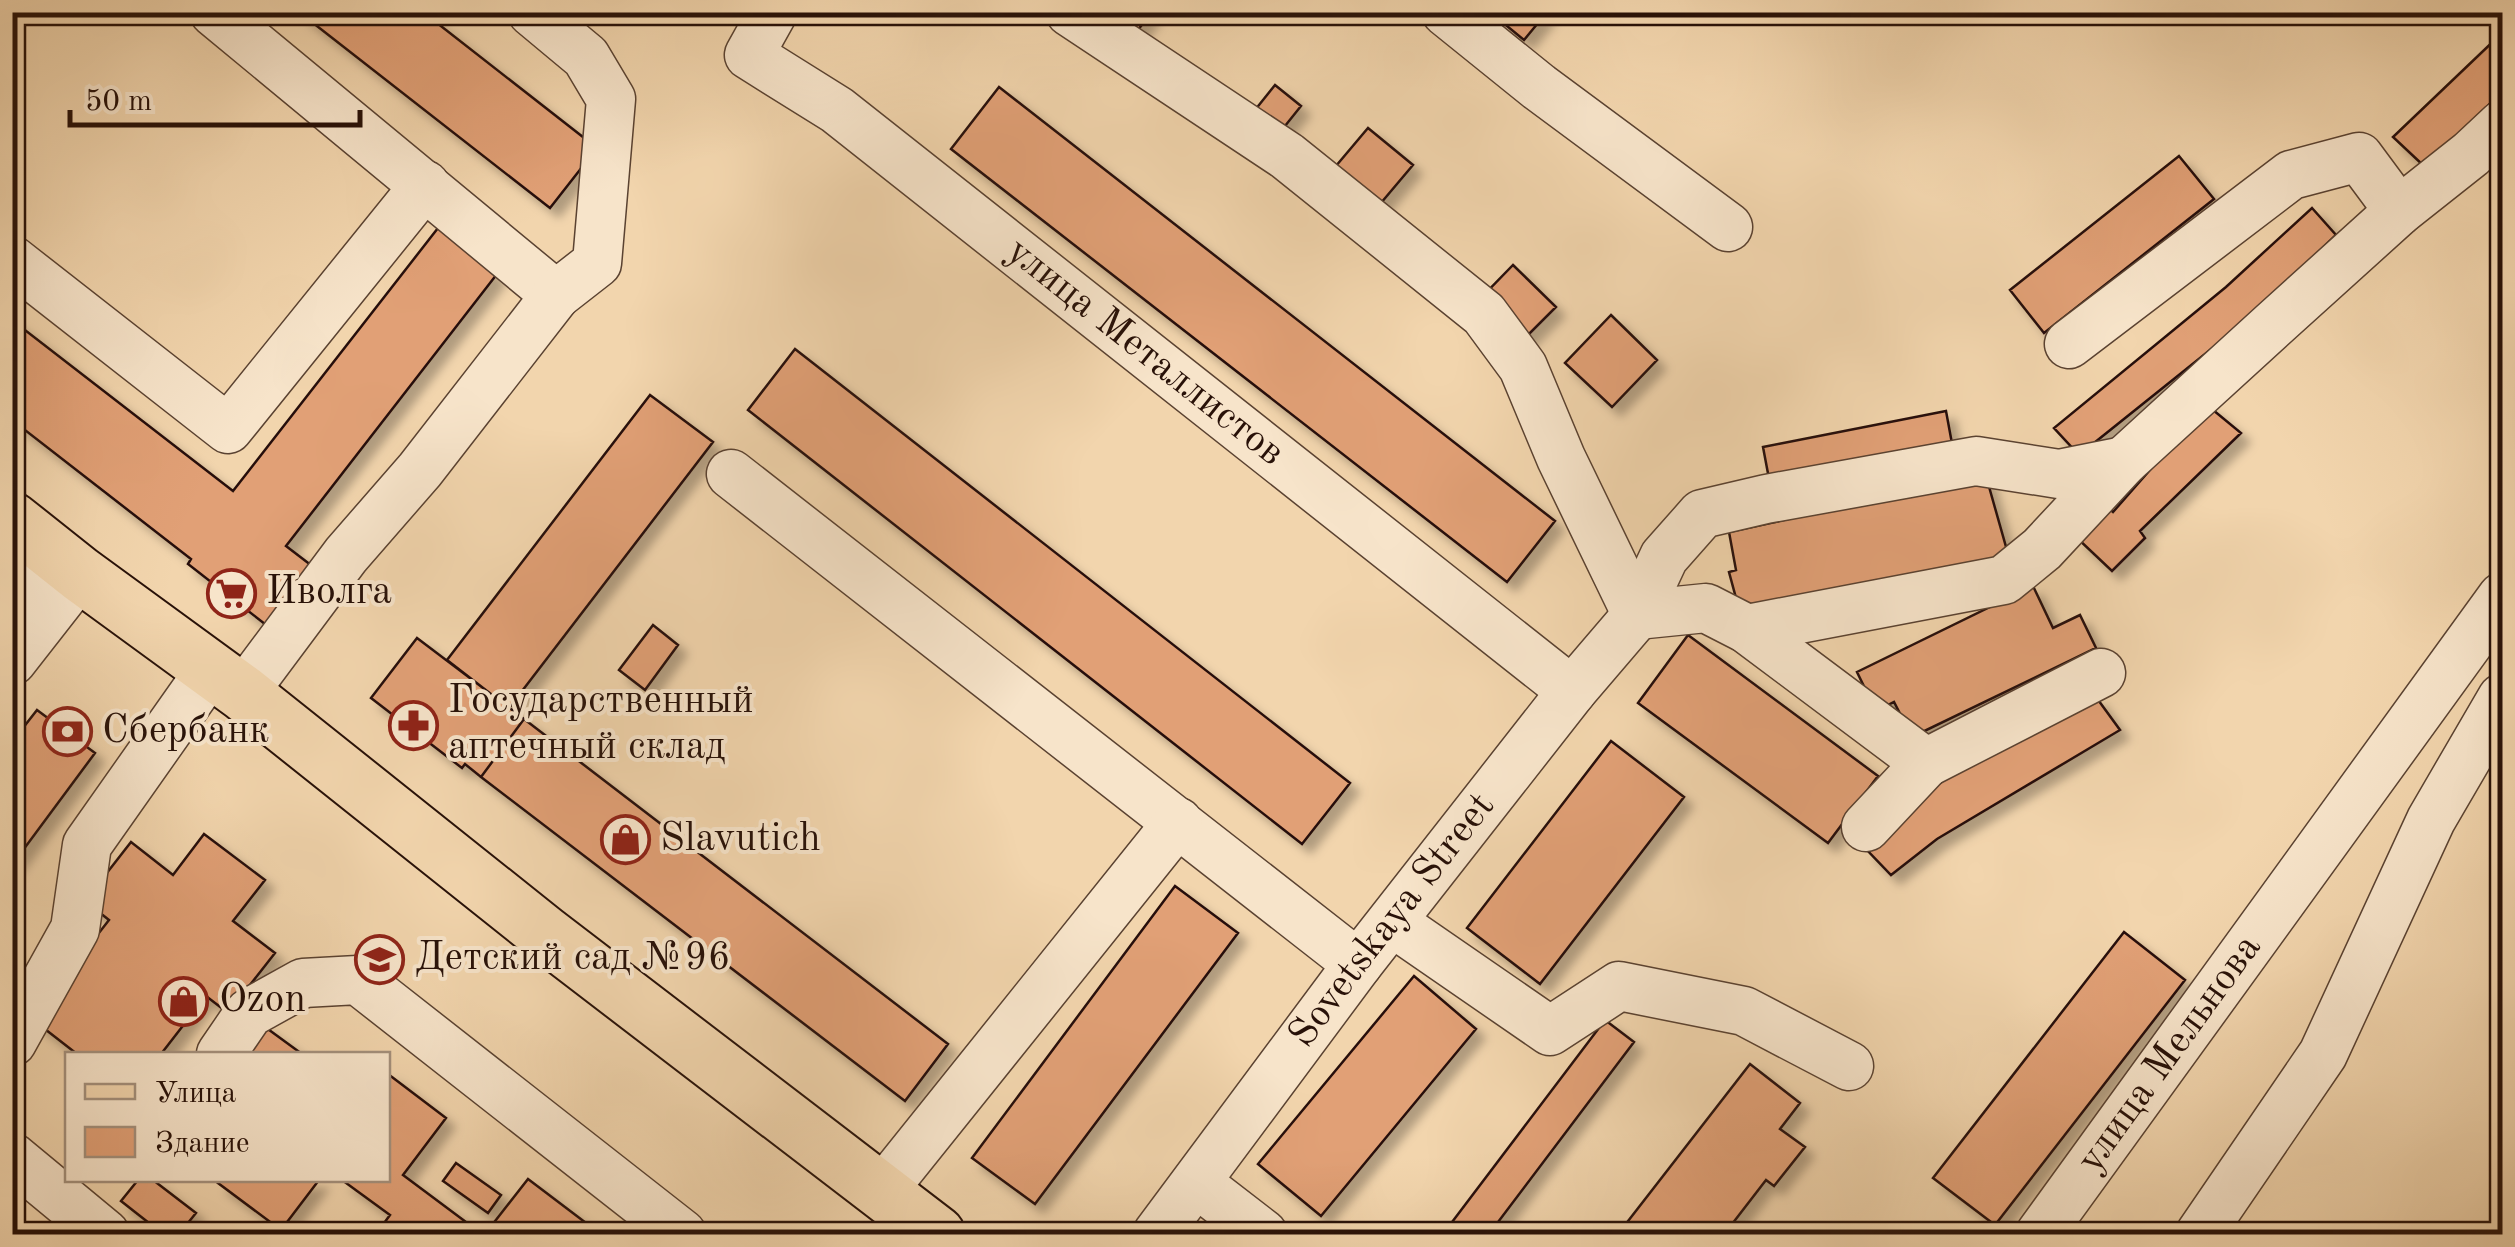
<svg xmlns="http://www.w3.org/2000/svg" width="2515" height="1247" font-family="'Old Standard TT',serif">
<defs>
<filter id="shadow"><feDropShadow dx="9" dy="9" stdDeviation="5" flood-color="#0004"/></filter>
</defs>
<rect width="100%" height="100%" fill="#f2d5ad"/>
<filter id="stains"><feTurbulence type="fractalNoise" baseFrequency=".002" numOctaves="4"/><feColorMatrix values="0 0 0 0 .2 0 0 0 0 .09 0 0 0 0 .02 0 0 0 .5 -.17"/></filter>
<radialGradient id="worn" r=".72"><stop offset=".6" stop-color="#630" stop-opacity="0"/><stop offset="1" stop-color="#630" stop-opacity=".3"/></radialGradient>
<path fill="#e1a076" stroke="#281108" stroke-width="2.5" filter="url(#shadow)" d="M299 12H423L597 148 550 208Z
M1097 12H1152L1130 40Z
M1499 12H1547L1524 40 1496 17Z
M2502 33V92L2425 167 2393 137Z
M1275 85 1301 106 1273 141 1247 120Z
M999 87 1555 521 1507 582 951 149Z
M1368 128 1413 165 1375 210 1330 173Z
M2179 156 2214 199 2044 333 2010 290Z
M2312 208 2336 235 2255 314 2079 455 2054 428 2226 287Z
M438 228 497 274 286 546 316 569 270 628 188 564 191 559 12 420V320L233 491Z
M1513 265 1556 307 1520 343 1478 301Z
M1611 315 1657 360 1612 407 1565 363Z
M795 349 1350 783 1302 844 748 410Z
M650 395 713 442 509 708 447 660Z
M2207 405 2241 433 2140 531 2145 538 2112 571 2076 537 2107 507 2113 512Z
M1946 411 1953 449 1770 484 1763 447Z
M1986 476 2008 554 1790 614 1739 609 1729 572 1736 570 1729 532Z
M2033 586 2053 628 2080 615 2096 648 1912 737 1894 702 1876 711 1857 672Z
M653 625 678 645 645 690 619 670Z
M1688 635 1878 776 1828 843 1638 703Z
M417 638 524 719 481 777 465 764 462 768 371 698Z
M2096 697 2120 730 1937 839 1891 875 1866 849 1932 786Z
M37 710 95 753 12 865V742Z
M524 719 948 1044 905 1101 481 777Z
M1611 741 1684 797 1540 984 1467 928Z
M204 834 265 880 233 921 275 953 228 1013 206 996 161 1054H77L32 1019 109 920 85 901 131 842 173 875Z
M1175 886 1238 933 1035 1204 972 1158Z
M2124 932 2185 980 1995 1225 1933 1178Z
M1414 976 1476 1029 1321 1216 1258 1164Z
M1605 1020 1634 1042 1489 1234H1443Z
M261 1024 302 1054H238Z
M1750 1064 1800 1103 1780 1129 1805 1147 1774 1186 1766 1180 1729 1228 1737 1234H1618Z
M388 1074 446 1118 403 1175 482 1234H376L390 1215 342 1180H388Z
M456 1163 501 1195 488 1213 443 1181Z
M528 1179 590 1226 584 1234H485Z
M138 1180H153L196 1213 179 1234H163L121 1201Z
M221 1180H319L281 1230 218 1183Z"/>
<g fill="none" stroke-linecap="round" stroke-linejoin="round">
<defs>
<g id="minor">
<path d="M214 12 556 295 420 470 346 555 243 693"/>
<path d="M532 12 586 57 611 99 597 263 556 295"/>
<path id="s1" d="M773 12 749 55 837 110 1572 691"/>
<path d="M1070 12 1287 156 1484 314 1523 367 1561 458 1637 615"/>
<path d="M1446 12 1539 87 1728 227"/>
<path d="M12 260 228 429 425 185"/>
<path d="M2069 344 2291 175 2359 157 2399 211"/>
<path d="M731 474 1358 964"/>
<path d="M12 586 80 574"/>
<path d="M1637 615 1706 608 1747 629 1926 763 2101 673"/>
<path d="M1747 629 2004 580 2042 549 2124 461 2274 324 2399 211 2471 154 2502 125"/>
<path d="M12 661 80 574"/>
<path d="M1866 827 1926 763"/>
<path d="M1392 922 1550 1031 1619 986 1744 1011 1849 1066"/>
<path d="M12 1042 75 929 87 845 211 669"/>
<path d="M221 1054 249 1013 303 983 358 980 682 1234"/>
<path d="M12 1157 105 1234"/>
<path d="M1197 1183 1263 1234"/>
<path d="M882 1191 1178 822"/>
<path id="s2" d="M1157 1234 1358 964 1572 691 1637 615 1664 557 1702 514 1766 499 1976 461 2059 474 2124 461"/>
<path id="s3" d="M2040 1234 2502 597"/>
<path d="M2200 1234 2323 1054 2431 820 2502 698"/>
</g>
<path id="major" d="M12 520 80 574 243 693 544 933 937 1234"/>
</defs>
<use href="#minor" stroke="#5a4231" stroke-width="51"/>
<use href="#major" stroke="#281108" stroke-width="59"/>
<use href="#minor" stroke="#f7e4ca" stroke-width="48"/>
<use href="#major" stroke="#f2d5ad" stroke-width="55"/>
</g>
<defs>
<symbol id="supermarket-ring" viewBox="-11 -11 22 22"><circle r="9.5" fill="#f7e4ca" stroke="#8f2418" stroke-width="1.5"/><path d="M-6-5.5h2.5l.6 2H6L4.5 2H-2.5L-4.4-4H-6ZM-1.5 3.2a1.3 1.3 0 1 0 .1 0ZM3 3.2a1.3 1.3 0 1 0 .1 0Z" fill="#8f2418"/></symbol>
<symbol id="pharmacy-ring" viewBox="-11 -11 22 22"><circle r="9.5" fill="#f7e4ca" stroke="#8f2418" stroke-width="1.5"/><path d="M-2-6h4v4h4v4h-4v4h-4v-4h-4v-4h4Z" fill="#8f2418"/></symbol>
<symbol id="bank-ring" viewBox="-11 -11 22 22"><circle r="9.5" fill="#f7e4ca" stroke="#8f2418" stroke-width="1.5"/><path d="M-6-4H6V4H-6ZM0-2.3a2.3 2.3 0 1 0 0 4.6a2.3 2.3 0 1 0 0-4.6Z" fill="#8f2418"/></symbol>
<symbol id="shop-ring" viewBox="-11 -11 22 22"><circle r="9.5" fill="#f7e4ca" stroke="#8f2418" stroke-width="1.5"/><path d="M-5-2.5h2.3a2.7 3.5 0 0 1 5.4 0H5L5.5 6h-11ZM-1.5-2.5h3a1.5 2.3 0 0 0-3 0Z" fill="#8f2418"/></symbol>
<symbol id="school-ring" viewBox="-11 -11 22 22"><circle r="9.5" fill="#f7e4ca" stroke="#8f2418" stroke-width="1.5"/><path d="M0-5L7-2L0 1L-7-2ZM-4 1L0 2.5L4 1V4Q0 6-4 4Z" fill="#8f2418"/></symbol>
</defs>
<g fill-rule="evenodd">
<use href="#supermarket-ring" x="204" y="566" width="55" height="55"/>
<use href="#pharmacy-ring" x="386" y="698" width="55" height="55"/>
<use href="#bank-ring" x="40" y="704" width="55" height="55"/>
<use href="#shop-ring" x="598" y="812" width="55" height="55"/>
<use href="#school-ring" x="352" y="932" width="55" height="55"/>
<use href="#shop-ring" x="156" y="974" width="55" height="55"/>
</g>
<g text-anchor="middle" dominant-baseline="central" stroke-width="8" stroke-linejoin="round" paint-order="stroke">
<g font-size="40" fill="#281108" stroke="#f7e4ca">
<text stroke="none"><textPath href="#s1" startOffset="545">улица Металлистов</textPath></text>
<text stroke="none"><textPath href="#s2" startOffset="392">Sovetskaya Street</textPath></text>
<text stroke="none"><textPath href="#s3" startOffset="222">улица Мельнова</textPath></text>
</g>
<g font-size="40" fill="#281108" stroke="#f7e4ca" text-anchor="start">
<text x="266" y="593">Иволга</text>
<text x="448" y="702">Государственный<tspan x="448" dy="46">аптечный склад</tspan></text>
<text x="102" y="732">Сбербанк</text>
<text x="660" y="840">Slavutich</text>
<text x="415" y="959">Детский сад №96</text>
<text x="219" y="1001">Ozon</text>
</g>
</g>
<rect width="2515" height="1247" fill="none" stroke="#f2d5ad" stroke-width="50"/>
<rect x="15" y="15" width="2485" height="1217" fill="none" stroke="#281108" stroke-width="5"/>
<rect x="25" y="25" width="2465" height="1197" fill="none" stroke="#281108" stroke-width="2.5"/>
<rect x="65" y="1052" width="325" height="130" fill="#f7e4ca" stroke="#a4907c" stroke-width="2.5"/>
<rect x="85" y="1084" width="50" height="15" fill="#f2d5ad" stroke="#a4907c" stroke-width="2.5"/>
<text x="155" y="1102" font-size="30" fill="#281108">Улица</text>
<rect x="85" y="1127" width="50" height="30" fill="#e1a076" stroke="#a4907c" stroke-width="2.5"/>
<text x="155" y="1152" font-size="30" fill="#281108">Здание</text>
<path d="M70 110v15h290v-15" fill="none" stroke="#281108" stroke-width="5"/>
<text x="85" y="110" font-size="30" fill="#281108" stroke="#f7e4ca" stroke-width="8" paint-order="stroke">50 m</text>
<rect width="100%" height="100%" filter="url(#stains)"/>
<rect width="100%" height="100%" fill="url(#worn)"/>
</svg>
